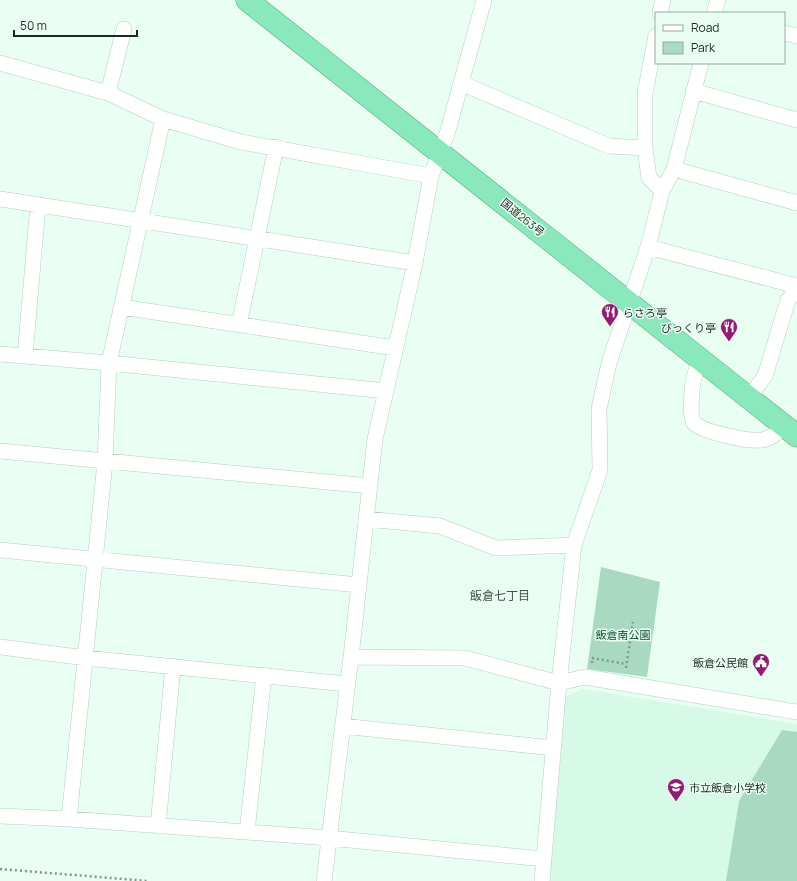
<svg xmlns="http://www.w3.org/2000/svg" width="797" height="881" font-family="Manrope,'Noto Sans JP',sans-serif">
<rect width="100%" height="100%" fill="#e9fff3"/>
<path fill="#d7fae8" d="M583 689 797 724V881H549L564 697Z"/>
<path fill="#a9dac1" d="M601 567 660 582 647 677 587 669Z
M782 730 797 732V881H726L739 801Z"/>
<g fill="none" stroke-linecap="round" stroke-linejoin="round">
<defs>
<path id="street" d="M660 13 663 0
M714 13 718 0
M784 33 797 36
M656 36 645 93V148L649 178 662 191
M0 63 108 93 163 119 241 142 431 176
M463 84 609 146 645 148
M693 91 797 120
M108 93 124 29
M674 169 797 203
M0 199 415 263 431 176 447 134 484 0
M648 247 797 286
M415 263 375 439 351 657 465 658 559 683 574 545 600 470 599 409 609 363 648 247 662 191 674 169 701 63
M121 307 395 348
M239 325 276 147
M0 354 109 363 386 391
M25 356 38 205
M702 360C699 365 696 369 695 374 692 382 689 416 694 423 703 432 749 442 762 440 771 439 778 432 785 426
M749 397 765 376 788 300 797 291
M0 451 370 486
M366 519 440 526 496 548 574 545
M0 550 359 585
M0 647 86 658 347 684
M342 726 553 748
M0 816 69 819 105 462 109 363 163 119
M69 819 329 838 544 859
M158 826 173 666
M247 832 264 675
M324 881 351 657
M542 881 559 683 585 677 797 712"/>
<path id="highway" d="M247 0 797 436"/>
</defs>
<use href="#street" stroke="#b4cec0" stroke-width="16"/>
<use href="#highway" stroke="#63a586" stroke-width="23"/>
<path stroke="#85968d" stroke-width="2.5" stroke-dasharray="2 3" stroke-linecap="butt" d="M592 663V658L626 664
M626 668 633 622
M0 869 148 881"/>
<use href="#street" stroke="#fff" stroke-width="15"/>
<use href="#highway" stroke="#89e8bc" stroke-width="22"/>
</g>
<defs>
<symbol id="restaurant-pin" viewBox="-11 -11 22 30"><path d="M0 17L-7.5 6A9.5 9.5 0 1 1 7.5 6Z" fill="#961973" stroke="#e9fff3"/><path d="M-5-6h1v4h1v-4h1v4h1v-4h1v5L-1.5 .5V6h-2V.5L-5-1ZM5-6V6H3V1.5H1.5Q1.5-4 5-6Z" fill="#fff"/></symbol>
<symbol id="civic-pin" viewBox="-11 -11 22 30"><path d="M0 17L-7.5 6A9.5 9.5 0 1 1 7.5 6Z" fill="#961973" stroke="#e9fff3"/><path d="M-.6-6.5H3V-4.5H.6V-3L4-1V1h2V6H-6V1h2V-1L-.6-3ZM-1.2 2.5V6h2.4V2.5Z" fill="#fff"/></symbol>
<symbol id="school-pin" viewBox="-11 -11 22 30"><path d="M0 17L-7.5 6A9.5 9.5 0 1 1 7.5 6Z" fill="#961973" stroke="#e9fff3"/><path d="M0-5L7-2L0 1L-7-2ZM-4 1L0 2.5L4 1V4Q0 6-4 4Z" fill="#fff"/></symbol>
</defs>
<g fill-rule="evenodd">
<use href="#restaurant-pin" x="600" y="302" width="20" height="27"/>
<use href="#restaurant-pin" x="719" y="317" width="20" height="27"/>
<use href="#civic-pin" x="751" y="652" width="20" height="27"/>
<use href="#school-pin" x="666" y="777" width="20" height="27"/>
</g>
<g text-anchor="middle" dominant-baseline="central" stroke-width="3" stroke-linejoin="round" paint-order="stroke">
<g font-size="11" fill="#1d2822" stroke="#e9fff3">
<text transform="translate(523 217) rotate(39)">国道263号</text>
</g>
<g font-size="11" fill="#1d2822" stroke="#e9fff3" text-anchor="start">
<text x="623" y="312">らさろ亭</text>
<text x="716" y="327" text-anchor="end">びっくり亭</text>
<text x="748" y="662" text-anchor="end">飯倉公民館</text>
<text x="689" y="787">市立飯倉小学校</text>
</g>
<g font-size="11" fill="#084931" stroke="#e9fff3">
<text x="623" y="634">飯倉南公園</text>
</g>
<g font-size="12" fill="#40574b" stroke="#e9fff3">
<text x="500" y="595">飯倉七丁目</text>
</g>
</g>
<rect x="655" y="12" width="130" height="52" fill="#e9fff3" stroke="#97a99f"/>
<rect x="663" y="25" width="20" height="6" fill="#ffffff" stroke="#97a99f"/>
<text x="691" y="32" font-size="12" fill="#1d2822">Road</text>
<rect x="663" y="42" width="20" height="12" fill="#a9dac1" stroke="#97a99f"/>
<text x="691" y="52" font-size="12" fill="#1d2822">Park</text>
<path d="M14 30v6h123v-6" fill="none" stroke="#1d2822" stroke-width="2"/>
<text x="20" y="30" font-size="12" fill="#1d2822" stroke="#e9fff3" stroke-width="3" paint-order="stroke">50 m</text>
</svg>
